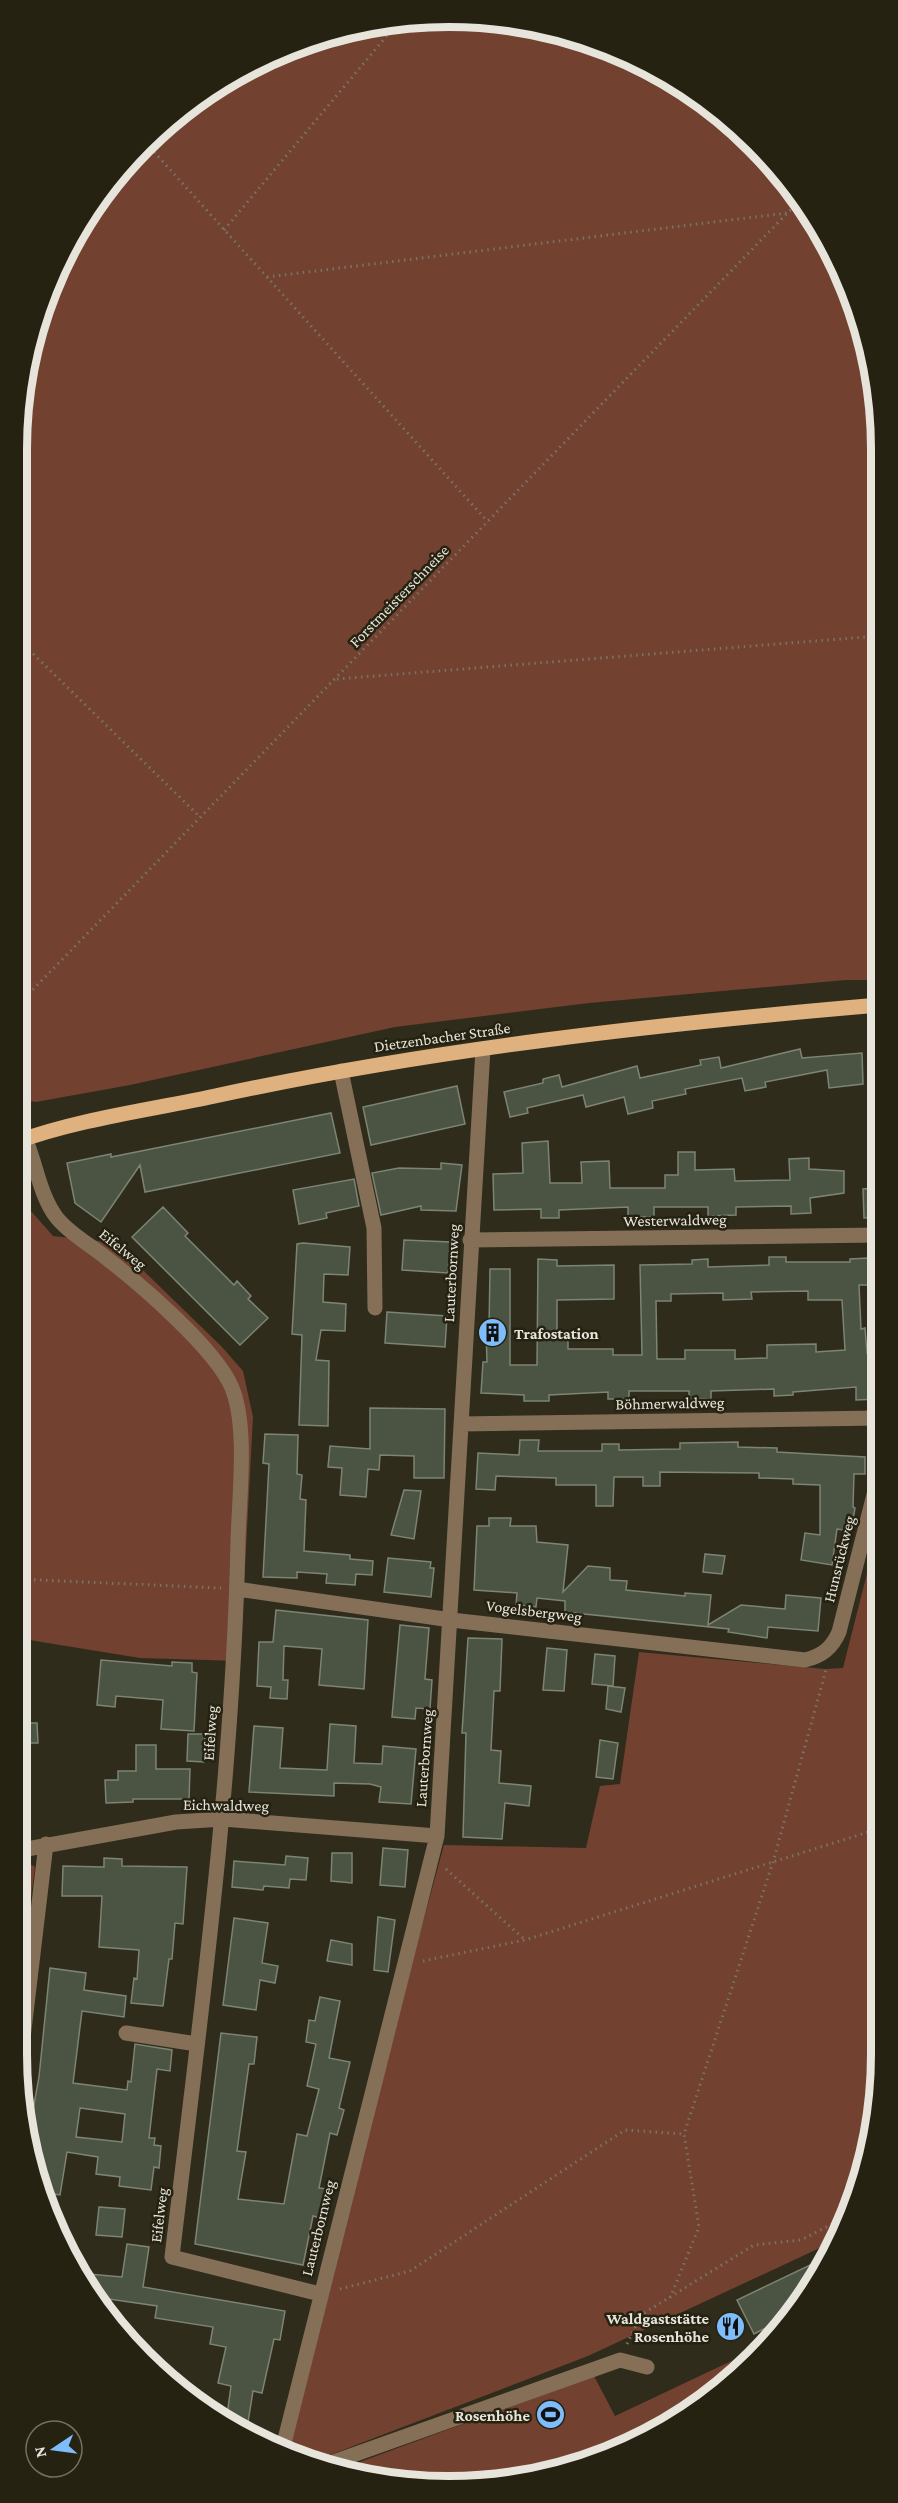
<svg xmlns="http://www.w3.org/2000/svg" width="898" height="2503" font-family="'Crimson Pro',serif">
<rect width="100%" height="100%" fill="#2f2c1c"/>
<path fill="#724130" d="M478 17 561 31 689 89 774 164 837 258 878 392 879 980H846L589 1003 395 1027 130 1085 36 1102 16 1099V449L31 337 61 257 106 185 164 124 233 74 310 39 393 20Z
M16 1194 53 1236 115 1243 222 1347 243 1371 253 1417 240 1661 140 1658 17 1638Z
M880 1522 881 2054 867 2166 839 2239 588 2356 309 2463 279 2450 444 1845 586 1848 600 1786 620 1784 639 1652 825 1669 843 1668Z
M27 1862 35 1867 17 2007V1864Z
M761 2347 689 2414 615 2453 534 2478 392 2483 338 2470 594 2376 615 2416Z"/>
<path fill="#4b5343" stroke="#7c8473" stroke-width="1.5" fill-rule="evenodd" d="M800 1049 802 1058 862 1053 863 1084 829 1088 827 1070 765 1082 766 1087 745 1091 742 1078 685 1089 686 1094 652 1101 653 1108 628 1114 624 1097 586 1107 583 1095 527 1108 528 1113 510 1117 504 1092 543 1083V1079L559 1075 562 1087 637 1066 640 1078 701 1065 700 1060 719 1057 721 1068Z
M457 1086 465 1124 371 1145 363 1107Z
M331 1113 340 1153 145 1192 140 1165 101 1222 75 1203 67 1163 111 1154V1157Z
M548 1141 550 1183H582L581 1162 609 1161 610 1188H665V1175H678V1152H695V1170L734 1169 735 1181 790 1180 789 1159 809 1158V1169L844 1171V1193L810 1198 811 1213 791 1214V1206L736 1207V1215L708 1216V1207H654V1217H628V1207L559 1210V1218H541V1209L494 1210 493 1174 523 1173 522 1143Z
M441 1163 462 1165 456 1211 421 1210V1206L381 1215 372 1173 399 1168 441 1169Z
M354 1179 359 1206 326 1213 327 1218 299 1224 293 1190Z
M880 1188V1217L864 1218 863 1189Z
M163 1207 188 1233 185 1236 234 1285 237 1281 251 1296 248 1299 268 1318 240 1345 132 1237Z
M404 1240 450 1242 448 1273 402 1270Z
M303 1243 350 1247 348 1275 324 1274 323 1302 346 1304 345 1331 321 1330 316 1360 329 1361 328 1426 299 1425 302 1335 292 1334 297 1244Z
M769 1257H786V1262H850V1259L869 1258 870 1285H859L861 1329 865 1328 867 1353 877 1352 878 1399 856 1400V1387L793 1392V1395L774 1396V1389L711 1391V1399H689V1391H629V1399H608V1392L549 1395V1401H524V1395L481 1393 483 1362H487L486 1329H489L490 1269H510V1365H537L538 1259 557 1260V1266L614 1265V1299L557 1300V1331H568V1349H613V1355H642L640 1265 692 1264V1260L708 1259V1267L769 1265ZM808 1291V1300H842L845 1350 816 1352V1344L767 1345V1358L735 1359V1350H685V1359H657L656 1301H671V1294L723 1293V1300L752 1299 751 1292Z
M387 1312 447 1316 445 1347 385 1343Z
M370 1408 445 1409 444 1478H414V1456L380 1455 379 1470 368 1469 366 1497 340 1495 342 1468 328 1467 330 1446 370 1449Z
M265 1434 298 1435 297 1474 302 1475 300 1499 306 1500 304 1551 350 1555V1559L373 1561 372 1575 356 1574 355 1585 326 1583 327 1574 297 1572V1578L263 1577 269 1464 263 1463Z
M520 1440H539L538 1451H602V1444H619V1450L680 1449V1443L738 1442V1447L777 1448V1452L865 1457V1474H854L853 1507 855 1508 851 1531 837 1529 832 1565 801 1560 805 1533 820 1535V1485L793 1484V1479L759 1478V1473L660 1472V1486H643V1477H614L613 1506H596V1485H556V1478L496 1476 495 1490 476 1489 478 1453 519 1455Z
M404 1490 421 1491 414 1539 391 1535Z
M489 1518H511L510 1526H536L537 1542 568 1545 563 1592 588 1566 610 1568V1580L627 1581 626 1590 685 1596V1593L711 1595 708 1625 741 1605 785 1609 786 1595 821 1598 818 1631 768 1627 767 1638 728 1632 729 1629 565 1612V1601L537 1598 536 1607 516 1605 517 1593 474 1590 477 1526H489Z
M705 1554 725 1556 722 1574 703 1572Z
M388 1558 431 1562 430 1568H434L431 1597 384 1592Z
M276 1610 368 1620 364 1689 319 1685 322 1649 284 1646 283 1680H288L287 1699 270 1698 271 1687 257 1686 259 1642H273Z
M400 1625 429 1628 425 1679 432 1680 430 1709 416 1708 415 1719 392 1717Z
M468 1638 502 1639 500 1691H494L491 1750 501 1751 499 1783 531 1786 529 1806 505 1803 502 1839 463 1837 466 1733H462Z
M547 1648 567 1650 564 1691 543 1690Z
M595 1654 615 1656 613 1686 592 1684Z
M101 1660 172 1666V1662L192 1663V1672L197 1673 194 1731 161 1729 163 1700 116 1696 115 1707 97 1705Z
M608 1686 625 1688 621 1712 606 1709Z
M16 1723H37L38 1743H17Z
M330 1724 356 1726 354 1763 382 1764 383 1746 416 1749 411 1804 379 1802 381 1787 370 1784 334 1783V1796L249 1792 254 1726 283 1728 280 1768 327 1770Z
M188 1734H205L204 1762 187 1761Z
M600 1740 618 1743 613 1779 596 1777Z
M136 1745H156V1769H190L189 1799H133V1802L106 1803 105 1780H118V1771H136Z
M383 1848 408 1850 405 1887 380 1885Z
M332 1853H352V1883L331 1881Z
M286 1856 308 1858 306 1880 290 1879 289 1888 264 1886 263 1890 232 1887 234 1861 285 1865Z
M104 1858 122 1859V1866L187 1867 183 1924 175 1923 172 1959H169L163 2006 131 2003 134 1978 137 1979 139 1950 99 1947 102 1896H62L63 1866 104 1867Z
M378 1917 395 1920 388 1972 374 1970Z
M234 1918 268 1923 262 1963 278 1966 275 1983 260 1980 256 2010 223 2005Z
M331 1940 352 1944V1965L327 1961Z
M50 1968 86 1973 84 1990 126 1996 124 2017 82 2011 73 2083 127 2090 128 2081 131 2082 135 2044 172 2050 170 2071 157 2069 149 2138H155L154 2145 161 2146 159 2168 154 2167 151 2190 119 2186 120 2177 96 2174 98 2157 67 2152 60 2195 39 2192 29 2132 39 2077ZM80 2108 125 2114 122 2142 76 2137Z
M320 1997 340 2001 329 2058 350 2062 339 2108 344 2110 337 2135 330 2133 319 2188 327 2189 321 2218 313 2216 303 2265 195 2244 221 2033 257 2037 254 2064H249L237 2151 246 2152 238 2199 284 2204 297 2134 307 2136 319 2089 307 2086 316 2044 306 2042 309 2020 315 2021Z
M99 2207 125 2209 122 2237 96 2235Z
M127 2244 149 2247 143 2287 285 2311 280 2340 274 2339 262 2393 253 2391 246 2435 226 2423 231 2386 218 2383 226 2347 210 2344 213 2327 155 2318 157 2306 109 2299 107 2316 76 2273 122 2277Z
M831 2255 809 2290 803 2293 795 2313 754 2334 737 2300Z"/>
<g fill="none" stroke-linecap="round" stroke-linejoin="round">
<path stroke="#787567" stroke-width="3" stroke-dasharray="1.5 4.5" stroke-linecap="butt" d="M146 143 488 522
M224 230 400 20
M267 277 787 213
M16 637 200 817
M337 679 878 636
M16 1007 799 201
M16 1579 221 1588
M446 1869 525 1940
M423 1961 525 1940 881 1828
M340 2289 410 2271 625 2130 684 2134
M670 2298 699 2227 684 2134 773 1862 826 1670
M627 2344 641 2315 754 2245 801 2240 848 2216"/>
<path stroke="#856f57" stroke-width="15" d="M341 1071 374 1228 375 1308
M16 1122C36 1151 36 1191 57 1218 70 1234 89 1244 105 1257 140 1284 216 1349 232 1388 248 1427 239 1498 238 1541 233 1781 200 2019 172 2257L320 2294
M470 1240 880 1235
M461 1424 880 1418
M237 1589 451 1620 805 1660C822 1656 832 1648 839 1632L880 1471
M16 1851 176 1822 223 1819 437 1836
M126 2033 197 2044
M19 2072 46 1844
M282 2451 437 1836 483 1049
M322 2466 620 2360 647 2367"/>
<path stroke="#deb17e" stroke-width="15" d="M16 1142C79 1119 150 1110 215 1096 433 1049 657 1024 879 1005"/>
</g>
<defs>
<symbol id="building-disc" viewBox="-11 -11 22 22"><circle r="9.5" fill="#7ebdf9" stroke="#252212"/><path d="M-4-6H4V6H1V3H-1V6H-4ZM-2.5-4.3h1.7v1.8h-1.7ZM.8-4.3h1.7v1.8H.8ZM-2.5-1h1.7V.8h-1.7ZM.8-1h1.7V.8H.8Z" fill="#111"/></symbol>
<symbol id="restaurant-disc" viewBox="-11 -11 22 22"><circle r="9.5" fill="#7ebdf9" stroke="#252212"/><path d="M-5-6h1v4h1v-4h1v4h1v-4h1v5L-1.5 .5V6h-2V.5L-5-1ZM5-6V6H3V1.5H1.5Q1.5-4 5-6Z" fill="#111"/></symbol>
<symbol id="stadium-disc" viewBox="-11 -11 22 22"><circle r="9.5" fill="#7ebdf9" stroke="#252212"/><path d="M0-5a6.5 5 0 1 0 0 10a6.5 5 0 1 0 0-10ZM-3.5-1.8h7v3.6h-7Z" fill="#111"/></symbol>
</defs>
<g fill-rule="evenodd">
<use href="#building-disc" x="476" y="1316" width="33" height="33"/>
<use href="#restaurant-disc" x="714" y="2310" width="33" height="33"/>
<use href="#stadium-disc" x="534" y="2398" width="33" height="33"/>
</g>
<g text-anchor="middle" dominant-baseline="central" stroke-width="5" stroke-linejoin="round" paint-order="stroke">
<g font-size="16" fill="#e7e5db" stroke="#252212">
<text transform="translate(399 596) rotate(-46)">Forstmeisterschneise</text>
<text transform="translate(442 1037) rotate(-8)">Dietzenbacher Straße</text>
<text transform="translate(675 1220) rotate(-1)">Westerwaldweg</text>
<text transform="translate(123 1249) rotate(39)">Eifelweg</text>
<text transform="translate(451 1273) rotate(-87)">Lauterbornweg</text>
<text transform="translate(670 1403) rotate(-1)">Böhmerwaldweg</text>
<text transform="translate(839 1559) rotate(-76)">Hunsrückweg</text>
<text transform="translate(534 1611) rotate(7)">Vogelsbergweg</text>
<text transform="translate(210 1733) rotate(-86)">Eifelweg</text>
<text transform="translate(424 1758) rotate(-86)">Lauterbornweg</text>
<text transform="translate(226 1805) rotate(1)">Eichwaldweg</text>
<text transform="translate(159 2215) rotate(-83)">Eifelweg</text>
<text transform="translate(318 2228) rotate(-76)">Lauterbornweg</text>
</g>
<g font-size="16" font-weight="bold" fill="#e7e5db" stroke="#252212" text-anchor="end">
<text x="514" y="1333" text-anchor="start">Trafostation</text>
<text x="709" y="2318">Waldgaststätte<tspan x="709" dy="18">Rosenhöhe</tspan></text>
<text x="530" y="2415">Rosenhöhe</text>
</g>
</g>
<path d="M0 0H898V2503H0ZM449 27H449A422 422 0 0 1 871 449V2054A422 422 0 0 1 449 2476H449A422 422 0 0 1 27 2054V449A422 422 0 0 1 449 27Z" fill="#252212" fill-rule="evenodd"/>
<path fill="none" stroke="#e7e5db" stroke-width="8" d="M449 27H449A422 422 0 0 1 871 449V2054A422 422 0 0 1 449 2476H449A422 422 0 0 1 27 2054V449A422 422 0 0 1 449 27Z"/>
<g transform="translate(54 2449) rotate(257)"><circle r="28" fill="#252212" stroke="#737062" stroke-width="1.5"/>
<path d="M0-4.5L10 22L0 15L-10 22Z" fill="#7ebdf9"/>
<text y="-9" font-size="16" font-weight="bold" text-anchor="middle" fill="#e7e5db">N</text>
</g>
</svg>
